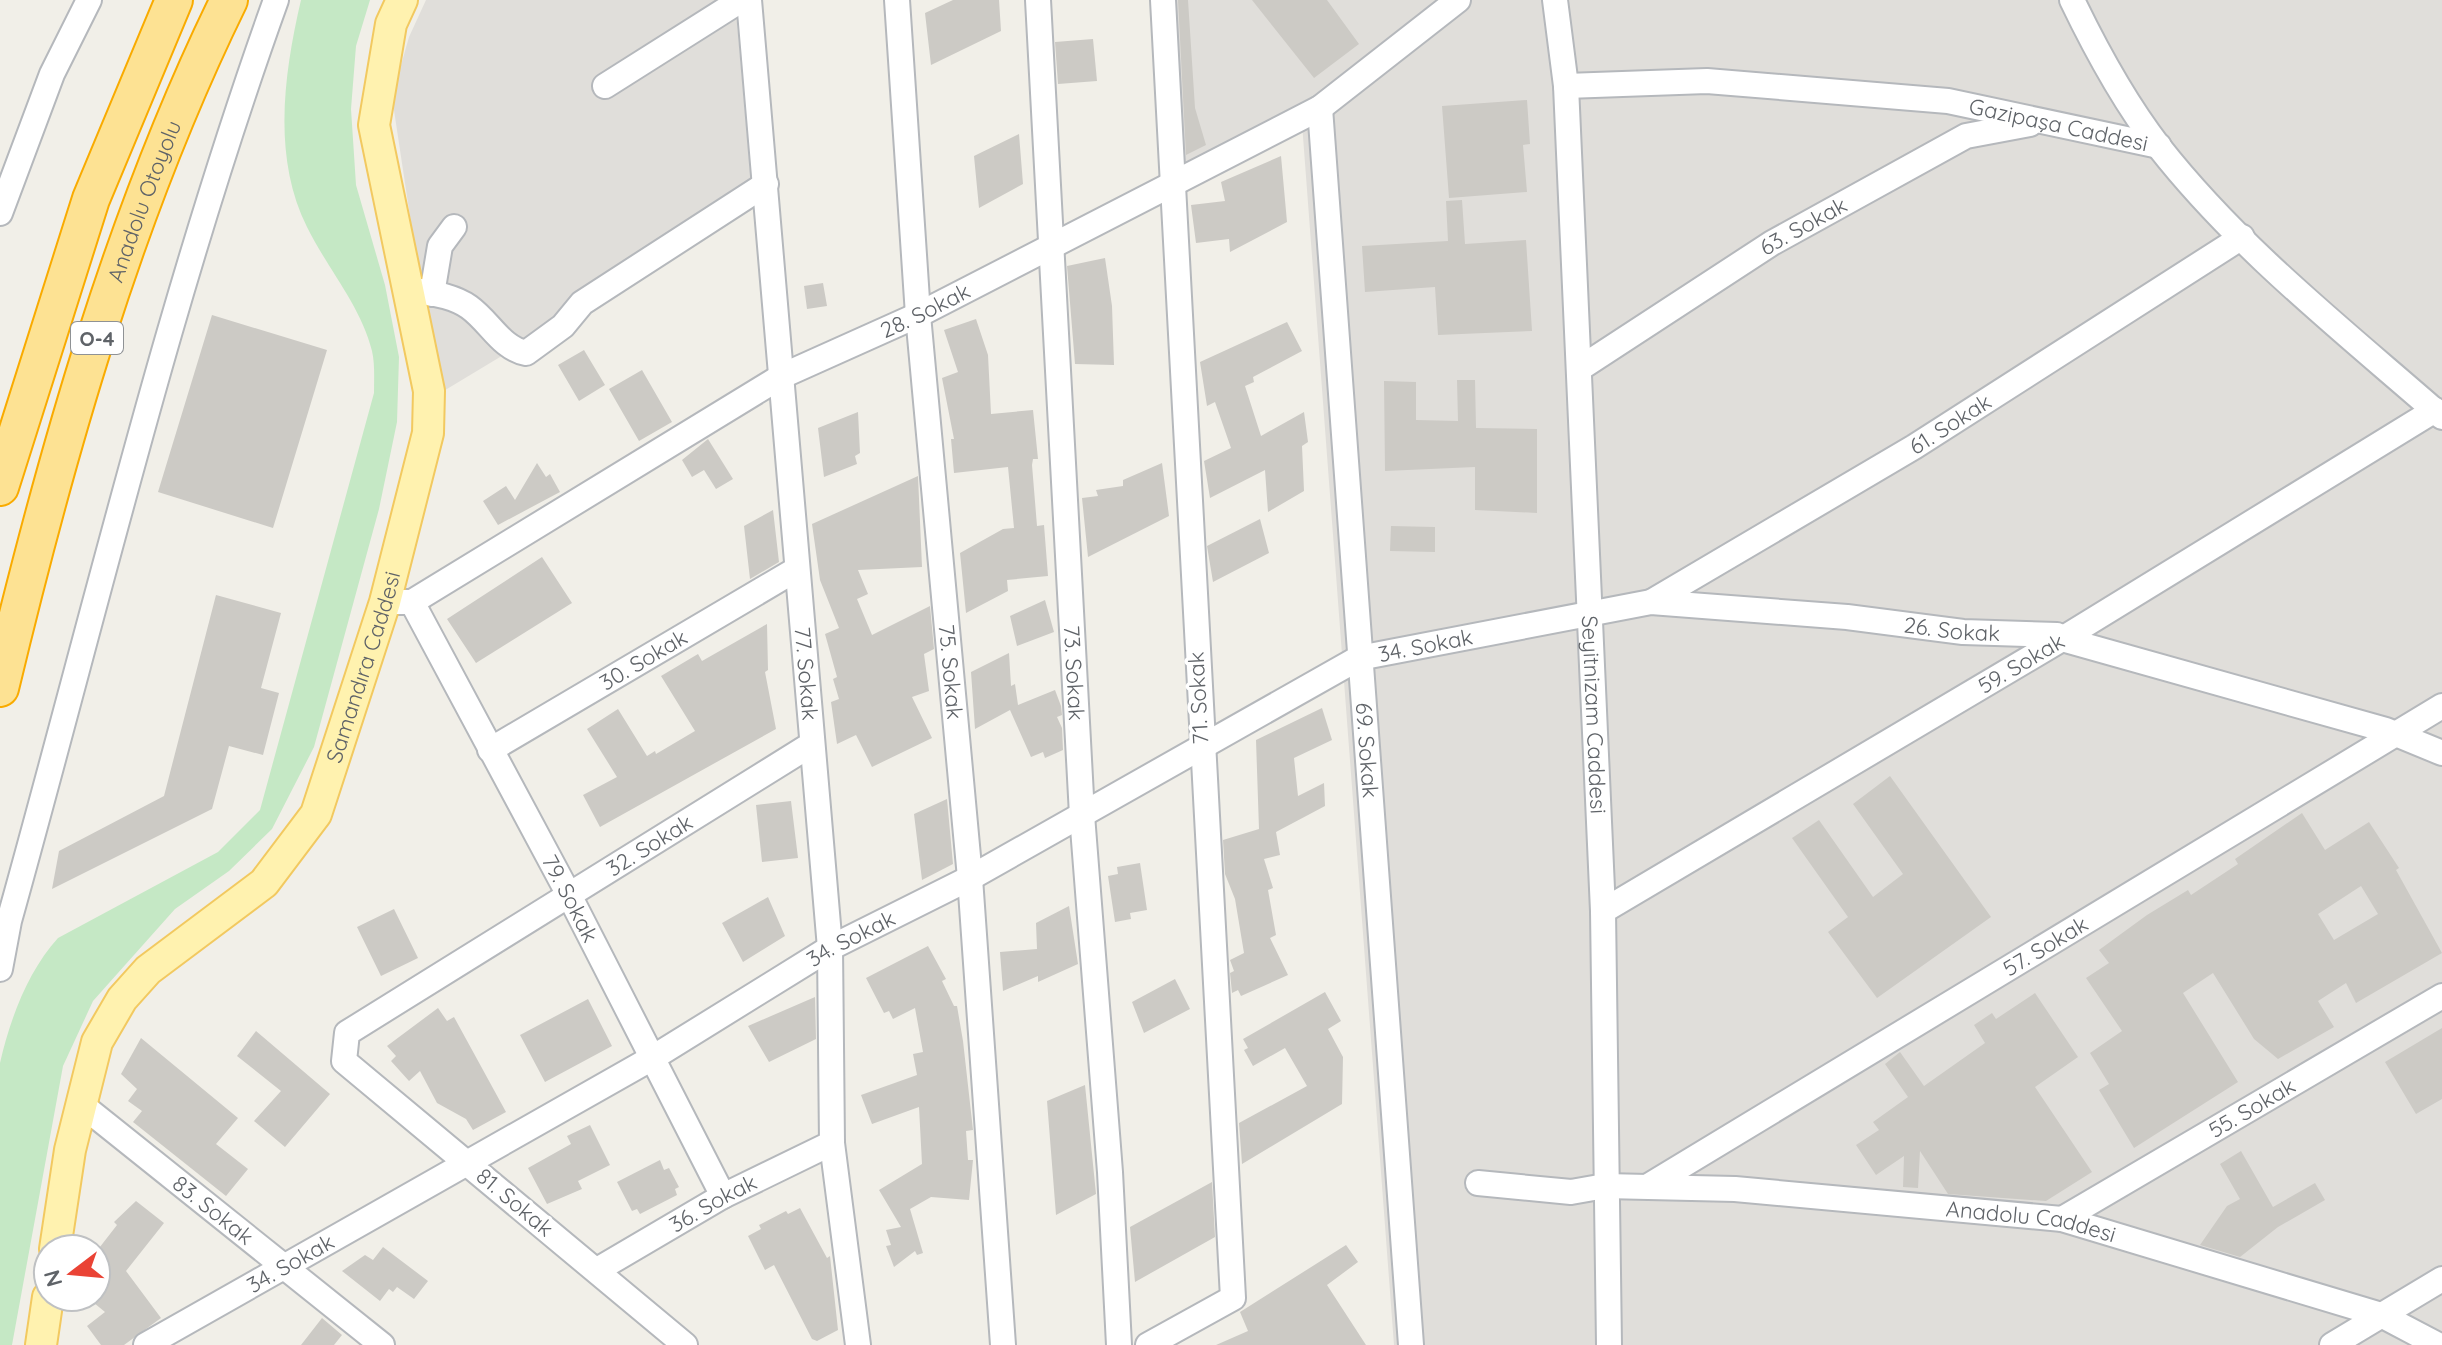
<svg xmlns="http://www.w3.org/2000/svg" width="2442" height="1345" font-family="Quicksand,sans-serif">
<rect width="100%" height="100%" fill="#f1efe8"/>
<path fill="#e0deda" d="M426 0H735L753 204 437 395 392 97 409 37Z
M1154 0H2442V1345H1394L1301 110 1160 186Z"/>
<path fill="#c5e8c5" d="M301 0H370L356 46 351 109 356 185 385 285 399 357 397 422 379 509 314 747 272 829 229 871 175 909 93 1001 63 1066 12 1345H0V1063C10 1019 28 971 58 938L218 852 260 810 374 393C374 380 375 364 372 351 361 306 327 268 307 227 272 157 284 73 301 0Z"/>
<path fill="#cccac5" fill-rule="evenodd" d="M953 0H999L1001 31 931 65 925 13Z
M1178 0H1188L1195 108 1206 145 1186 155Z
M1252 0H1327L1359 44 1314 78Z
M1093 39 1097 81 1058 84 1055 42Z
M1527 100 1530 144 1523 145 1527 192 1449 198 1442 106Z
M1019 134 1023 184 979 208 974 156Z
M1281 156 1287 222 1230 252 1229 239 1196 243 1191 205 1225 201 1221 182Z
M1462 200 1465 244 1526 240 1532 331 1438 335 1435 287 1365 292 1362 246 1448 241 1446 201Z
M1105 258 1112 306 1114 365 1075 364 1067 266Z
M823 283 827 306 807 309 804 286Z
M212 315 327 350 273 528 158 492Z
M976 319 988 355 991 414 1033 410 1038 459H1033L1032 465 1037 526 1044 525 1048 576 1007 580 1008 591 966 613 960 553 1003 529 1014 528 1008 467 954 473 951 439H954L942 378 958 372 944 330Z
M1287 322 1302 351 1253 377 1254 382 1245 386 1261 436 1304 412 1308 442 1302 446 1304 491 1268 512 1265 470 1210 498 1204 461 1231 448 1215 402 1207 406 1200 362Z
M584 350 605 385 579 401 558 365Z
M642 370 672 422 639 441 609 389Z
M1457 380H1475L1476 428 1537 429V513L1475 510V467L1385 471 1384 381 1416 382V420L1458 421Z
M858 412 860 453 855 456 857 464 824 477 818 428Z
M708 439 733 479 716 489 704 470 692 477 682 460Z
M537 463 546 477 550 474 560 492 498 525 483 501 506 486 515 500Z
M1162 463 1169 516 1088 557 1082 498 1098 496 1096 490 1123 486V480Z
M918 476 922 567 858 570 868 594 857 599 872 635 930 606 934 649 924 654 929 691 912 697 932 738 872 767 856 735 837 744 831 702 839 699 833 679 837 677 825 634 839 628 820 580 812 524Z
M773 510 779 562 750 579 744 526Z
M1260 519 1269 553 1213 582 1207 546Z
M1391 526 1435 527V552L1390 551Z
M542 557 572 603 476 663 447 619Z
M216 595 281 613 261 688 279 693 263 755 229 746 212 809 52 889 59 851 164 796Z
M1045 600 1054 632 1017 646 1010 616Z
M767 624 768 670 765 672 776 729 600 827 583 795 617 777 587 729 618 709 647 756 655 751 656 754 695 731 661 676 698 654 702 661Z
M1009 653 1011 686 1015 684 1018 705 1055 690 1061 706 1062 715 1057 717 1062 728 1063 750 1045 758 1043 752 1031 757 1010 710 975 729 971 672Z
M1322 708 1332 740 1294 758 1298 796 1324 783 1325 806 1276 832 1280 855 1264 859 1273 888 1268 890 1276 935 1270 938 1288 975 1241 996 1238 990 1232 993 1230 973 1234 971 1230 960 1244 953 1235 899 1225 874 1223 840 1259 829 1256 740Z
M1890 776 1991 917 1877 998 1828 932 1848 917 1792 838 1819 820 1873 897 1903 874 1853 804Z
M947 799 953 864 922 880 914 814Z
M791 801 798 858 762 862 756 805Z
M2302 813 2325 850 2369 822 2399 868 2396 870 2442 953 2356 1003 2346 983 2318 1001 2334 1027 2278 1059 2254 1039 2213 973 2183 993 2238 1082 2134 1148 2099 1090 2109 1084 2090 1053 2122 1031 2086 978 2109 963 2099 950 2147 915 2188 890 2191 895 2238 864 2235 859ZM2361 886 2378 914 2334 940 2318 914Z
M1140 863 1147 910 1130 913 1131 919 1115 922 1108 876 1118 874 1117 867Z
M768 897 785 936 743 962 722 923Z
M1069 906 1078 964 1038 982V976L1003 991 1000 952 1037 949 1036 923Z
M394 909 418 958 381 976 357 927Z
M928 946 946 979 942 981 954 1006H957L963 1041 973 1130 966 1131 968 1160H973L969 1200 931 1197 910 1209 923 1253 917 1255 915 1251 894 1267 886 1246 891 1245 886 1230 901 1227 879 1190 922 1164 919 1107 872 1124 861 1095 917 1075 913 1054 923 1052 915 1008 893 1019 889 1011 884 1013 866 978Z
M1175 979 1190 1009 1144 1033 1132 1002Z
M1325 992 1341 1021 1328 1029 1343 1057 1342 1104 1242 1164 1239 1123 1307 1086 1285 1048 1253 1066 1244 1050 1248 1048 1243 1039Z
M2035 993 2078 1057 2035 1087 2092 1172 2046 1201 1948 1194 1920 1151 1918 1188 1903 1187 1904 1156 1876 1175 1856 1145 1879 1130 1873 1122 1908 1097 1885 1064 1900 1052 1924 1086 1985 1043 1974 1025 1992 1013 1996 1019Z
M815 997 816 1039 769 1062 748 1026Z
M588 999 612 1046 545 1082 520 1035Z
M438 1008 447 1021 454 1017 506 1112 473 1130 466 1119 437 1103 420 1071 409 1081 391 1061 396 1056 387 1046Z
M2442 1028V1099L2416 1114 2385 1062Z
M256 1031 330 1094 285 1147 254 1121 281 1091 237 1056Z
M141 1038 238 1118 216 1144 248 1169 226 1196 133 1122 142 1111 128 1101 137 1089 121 1074Z
M1085 1085 1096 1194 1056 1215 1047 1101Z
M590 1125 610 1165 578 1181 582 1189 547 1204 528 1168 571 1144 567 1136Z
M2241 1151 2273 1207 2315 1183 2325 1200 2278 1227 2240 1257 2200 1245 2227 1206 2240 1199 2220 1164Z
M660 1160 664 1170 669 1168 679 1187 675 1189 677 1195 640 1214 637 1209 632 1211 617 1182Z
M1212 1182 1215 1237 1135 1282 1130 1227Z
M136 1201 164 1223 126 1271 161 1318 124 1345H101L87 1326 105 1312 88 1298 96 1297V1252L117 1225 114 1222Z
M800 1208 827 1258 830 1256 838 1330 817 1341 812 1339 774 1265 765 1270 748 1236 761 1229 759 1225 786 1211 788 1214Z
M1346 1245 1358 1262 1327 1285 1366 1345H1216L1248 1331 1240 1312Z
M383 1247 428 1281 414 1299 397 1287 393 1292 389 1289 380 1301 342 1271 365 1255 373 1260Z
M322 1318 342 1335 334 1345H301Z"/>
<g fill="none" stroke-linecap="round" stroke-linejoin="round">
<defs>
<g id="minor">
<path id="s1" d="M749 0 830 948 832 1143 858 1345"/>
<path id="s2" d="M897 0 918 315 970 878 1003 1345"/>
<path id="s3" d="M1038 0 1082 815 1110 1172 1119 1345"/>
<path id="s4" d="M1555 0 1566 86 1603 911 1609 1345"/>
<path d="M2072 0C2096 50 2125 103 2159 147 2239 249 2345 332 2442 417"/>
<path d="M605 86 741 0"/>
<path id="s5" d="M1566 86 1707 81 1948 101 2159 146"/>
<path id="s6" d="M1320 108 1411 1345"/>
<path d="M0 213 52 74 89 0"/>
<path d="M409 289C429 293 452 295 469 307 490 322 501 348 526 353L563 326 582 303 766 184"/>
<path d="M432 294 440 246 454 227"/>
<path id="s7" d="M1579 369 1772 243 1966 136 2030 124"/>
<path id="s8" d="M385 602H412L782 376 918 315 1320 108 1458 0"/>
<path id="s9" d="M412 602 569 895 723 1196"/>
<path id="s10" d="M1651 602 1914 447 2242 237"/>
<path id="s11" d="M490 750 797 569"/>
<path id="s12" d="M1603 911 2062 639 2435 410"/>
<path d="M0 969 9 921C95 613 168 300 276 0"/>
<path id="s13" d="M82 1105 382 1345"/>
<path id="s14" d="M1478 1183 1571 1192 1605 1186 1735 1189 2062 1219 2381 1315 2438 1345"/>
<path id="s15" d="M1650 1185 2442 706"/>
<path id="s16" d="M2062 1219 2442 996"/>
<path id="s17" d="M597 1270 723 1196 832 1143"/>
<path id="s18" d="M146 1345 654 1057 830 948 970 878 1359 658 1651 602 1847 617 1963 632 2057 635 2069 641 2386 730 2442 753"/>
<path id="s19" d="M685 1345 344 1061 347 1033 812 744"/>
<path d="M1148 1345 1233 1298 1163 0"/>
<path d="M2332 1345 2442 1279"/>
</g>
<g id="major">
<path id="s20" d="M55 1249 70 1150 97 1042 122 999 148 970 264 883 316 814 385 602 428 433 429 391 374 125 391 24 402 0"/>
<path d="M41 1345 48 1297"/>
</g>
<g id="highway">
<path d="M0 487 91 199 174 0"/>
<path id="s21" d="M0 688C56 455 123 216 229 0"/>
</g>
</defs>
<use href="#minor" stroke="#b5b8bc" stroke-width="28"/>
<use href="#major" stroke="#f2c960" stroke-width="34"/>
<use href="#highway" stroke="#f9ab00" stroke-width="40"/>
<use href="#minor" stroke="#fff" stroke-width="24"/>
<use href="#major" stroke="#fff2af" stroke-width="30"/>
<use href="#highway" stroke="#fde293" stroke-width="36"/>
</g>
<g text-anchor="middle" dominant-baseline="central" stroke-width="7" stroke-linejoin="round" paint-order="stroke">
<rect fill="#fff" stroke="#8f9295" stroke-width="2" x="71" y="322" width="52" height="32" rx="6"/>
<g font-size="20" font-weight="bold" fill="#5f6368">
<text x="97" y="338">O-4</text>
</g>
<g font-size="22" fill="#5f6368" stroke="#fff">
<text stroke="none"><textPath href="#s5" startOffset="496">Gazipaşa Caddesi</textPath></text>
<text stroke="none"><textPath href="#s21" startOffset="508">Anadolu Otoyolu</textPath></text>
<text stroke="none"><textPath href="#s7" startOffset="266">63. Sokak</textPath></text>
<text stroke="none"><textPath href="#s8" startOffset="618">28. Sokak</textPath></text>
<text stroke="none"><textPath href="#s10" startOffset="348">61. Sokak</textPath></text>
<text stroke="none"><textPath href="#s18" startOffset="1994">26. Sokak</textPath></text>
<text stroke="none"><textPath href="#s18" startOffset="1462">34. Sokak</textPath></text>
<text stroke="none"><textPath href="#s11" startOffset="178">30. Sokak</textPath></text>
<text stroke="none"><textPath href="#s12" startOffset="486">59. Sokak</textPath></text>
<text stroke="none"><textPath href="#s20" startOffset="686">Samandıra Caddesi</textPath></text>
<text stroke="none"><textPath href="#s2" startOffset="674">75. Sokak</textPath></text>
<text stroke="none"><textPath href="#s1" startOffset="676">77. Sokak</textPath></text>
<text stroke="none"><textPath href="#s3" startOffset="674">73. Sokak</textPath></text>
<text transform="translate(1198 698) rotate(-93)">71. Sokak</text>
<text stroke="none"><textPath href="#s4" startOffset="716">Seyitnizam Caddesi</textPath></text>
<text stroke="none"><textPath href="#s6" startOffset="644">69. Sokak</textPath></text>
<text stroke="none"><textPath href="#s19" startOffset="828">32. Sokak</textPath></text>
<text stroke="none"><textPath href="#s9" startOffset="336">79. Sokak</textPath></text>
<text stroke="none"><textPath href="#s18" startOffset="814">34. Sokak</textPath></text>
<text stroke="none"><textPath href="#s15" startOffset="462">57. Sokak</textPath></text>
<text stroke="none"><textPath href="#s16" startOffset="220">55. Sokak</textPath></text>
<text transform="translate(515 1202) rotate(40)">81. Sokak</text>
<text stroke="none"><textPath href="#s17" startOffset="134">36. Sokak</textPath></text>
<text stroke="none"><textPath href="#s13" startOffset="168">83. Sokak</textPath></text>
<text stroke="none"><textPath href="#s14" startOffset="556">Anadolu Caddesi</textPath></text>
<text stroke="none"><textPath href="#s18" startOffset="166">34. Sokak</textPath></text>
</g>
</g>
<g transform="translate(72 1273) rotate(254)"><circle r="38" fill="#ffffff" stroke="#bfc1c3" stroke-width="2"/>
<path d="M0-6L14 30L0 20L-14 30Z" fill="#ea4335"/>
<text y="-12" font-size="22" font-weight="bold" text-anchor="middle" fill="#5f6368">N</text>
</g>
</svg>
